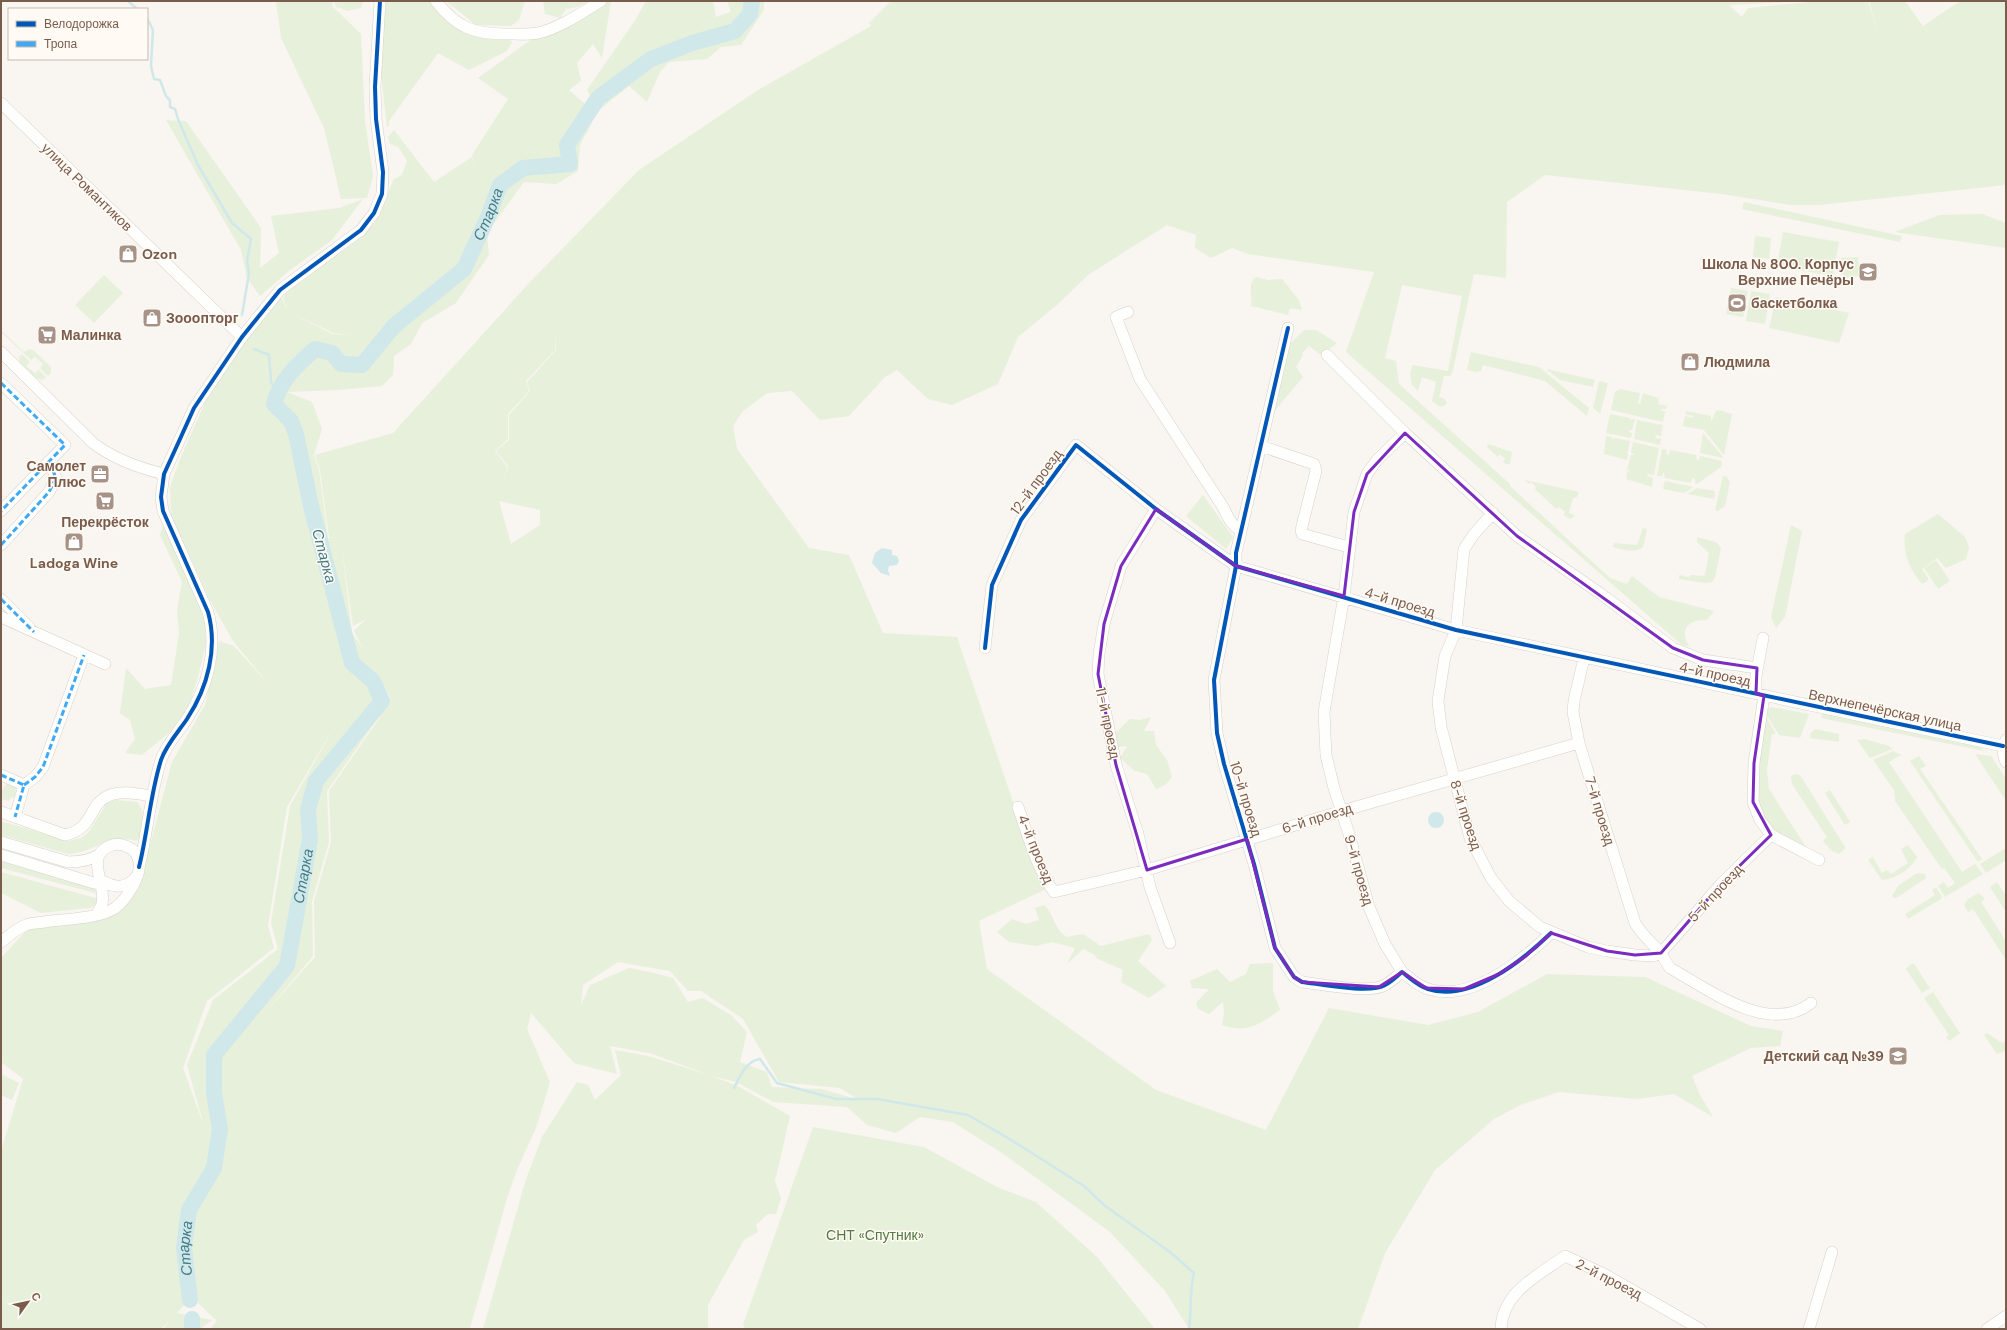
<svg xmlns="http://www.w3.org/2000/svg" width="2007" height="1330" font-family="'DM Sans',sans-serif">
<rect width="100%" height="100%" fill="#f9f5f0"/>
<path fill="#e7f0db" fill-rule="evenodd" d="M276 1H332L333 7 361 34 365 121 373 176 367 198 341 199 324 128 281 38Z
M334 1H363L361 8 348 11 336 7Z
M385 1H432L464 29 480 38H508L512 42 507 51 469 70 438 53 389 121V126L387 127 381 74Z
M446 1H525L519 20 511 26 476 25Z
M543 1H590L577 7 566 9 560 18 545 14Z
M605 1H611L602 58 593 44 577 63 581 81 569 90 586 105 592 123 580 145 578 171 556 184 524 182 487 233 489 255 456 303 422 323 411 344 394 356 393 375 382 386 338 390 287 392 312 402 322 429 314 455 319 470 328 538H333L329 537 320 470 315 455 393 433 531 281 639 170 758 90 871 26 869 23 890 2 1808 1 1729 5 1742 17 1748 8 1819 1H1868L1879 36 1869 1H1905L1923 26 1960 1H2006V185L1819 205H1791L1722 194 1545 175 1507 202 1506 278 1474 274 1452 374 1450 376H1444L1439 397 1445 399 1447 403 1444 406 1440 407 1432 401 1436 382 1422 377 1418 391 1412 385 1410 373 1413 365 1448 371 1462 296 1402 285 1385 358 1396 361 1399 384 1510 484 1511 487 1610 578 1627 584 1632 576 1659 597 1714 611 1707 620C1688 619 1679 629 1689 646L1682 645 1346 352 1374 272 1248 254 1232 248 1211 258 1195 248 1196 235 1167 225 1088 275 1058 304 1018 337 998 384 952 405 928 399 897 370 885 377 849 416 820 420 792 391 767 393 742 412 733 426 737 449 809 548 849 555 883 633 957 637 1032 858 1046 889 979 921 987 969 1156 1090 1266 1130 1329 1008 1428 1025 1478 1012 1547 974 1645 977 1751 1026 1783 1031 1780 1046 1751 1048 1692 1076 1700 1095 1713 1117 1674 1094 1637 1099 1559 1092 1520 1105 1494 1119 1435 1170 1385 1253 1358 1329H1189L1165 1291 1110 1232 1005 1155 953 1122 920 1117 896 1133 867 1125 847 1107 773 1102 736 1082 711 1076 736 1085 790 1116 775 1181 781 1198 776 1214H768L756 1225 758 1232 744 1240 708 1305V1327L712 1329H483L526 1179 542 1137 577 1082 588 1085 595 1100 621 1075 615 1050 648 1056 709 1075 653 1054 610 1046 617 1074 574 1063 531 1013 527 1029 550 1082 536 1128 517 1170 508 1195 470 1328 474 1329H210L217 1321 198 1303 196 1295 195 1298H185V1304L177 1313 212 1320 200 1329H163L171 1319 161 1329H1V1151L23 1079 1 1062V958L27 930 110 916 138 890 172 762 205 705 219 641 234 646 269 685 233 641 210 600 171 515 170 487 181 457 207 398 230 362 280 295 288 311 311 323 304 334 311 323 332 334 352 335 333 333 288 311 283 298 287 291 354 243 375 223 394 179 402 175 407 160 398 147 390 144 388 137 394 130 434 182 472 157 476 175 470 196 473 215 470 196 476 175 472 155 508 99 478 78 536 36ZM556 333V350L527 382 530 391 509 415V440L496 451 508 466 503 486 507 467 495 451 508 439V414L529 391 526 381 555 350ZM499 501 540 510V525L511 544ZM342 548 353 626 366 619 354 631 363 649 352 633ZM377 674 390 697 378 720 329 791 331 842 314 901 315 957 265 1013 313 956 312 901 329 842 327 791 376 721 388 697ZM337 722 290 806 271 923 278 949 213 1000 187 1065 204 1126 183 1068 207 1001 274 948 268 926 287 807ZM618 962 670 971 688 991H701L743 1019 779 1082 840 1088 859 1100 822 1089 772 1087 767 1072 740 1062 747 1032 731 1015 703 998 688 1002 673 978 654 973 629 968 590 985 581 1005 583 985Z
M646 1H713L716 17 731 12 727 1H764V10L741 45 721 47 707 59 669 62 660 72 647 102 629 86 598 111 587 90 636 19Z
M166 120 186 121 261 228 260 268 279 253 271 216 339 208 363 199 332 240 290 270 260 296 247 278 241 250Z
M1744 202 1902 236 1900 242 1742 209Z
M1982 214 2006 223V248L1894 232 1940 215Z
M1783 232 1839 242 1833 276 1777 266Z
M1755 236 1771 238 1769 259 1753 257Z
M1858 257 1860 276 1843 278 1841 258Z
M104 275 123 293 94 323 75 305Z
M1256 277 1268 280 1282 279 1299 300 1302 310 1290 308 1288 315 1251 306C1253 297 1247 283 1256 277Z
M1731 288 1748 291 1743 317 1726 314Z
M1751 291 1770 294 1765 324 1746 321Z
M1776 297 1849 313 1839 343 1769 328Z
M1 330 24 352 30 349 34 351 51 367V373L48 376 40 368 43 364 35 357 31 360 1 332Z
M1304 330H1316L1337 343 1321 355 1309 346 1302 353 1303 355 1296 367 1303 377 1272 414 1287 347Z
M1471 352 1539 367 1589 408 1587 416 1545 381 1483 365 1481 371 1477 372 1467 370Z
M22 354 30 362 26 366 35 373 39 370 46 377 42 380 36 378 20 363 19 357Z
M1546 369 1595 380 1593 387 1560 380Z
M1599 381 1608 383 1600 414 1593 408Z
M1620 389 1640 393 1638 403 1640 404 1643 393 1658 398 1659 404 1667 406 1666 409H1662L1661 410 1665 412 1663 422 1611 410 1615 392Z
M1719 410 1732 414 1724 455 1704 430 1683 426 1685 416 1693 418V416L1685 414 1686 411 1711 416V419L1712 420 1716 411Z
M1610 414 1630 418 1631 421 1632 419H1635L1632 430H1630L1629 432 1632 433 1631 438 1606 433Z
M1637 420 1657 424 1656 426 1658 424 1663 425 1661 436 1656 435 1655 438 1661 439 1660 445 1634 439Z
M1703 433 1723 457V458L1700 453Z
M1606 436 1612 437V440L1614 438 1630 441 1628 452 1626 451 1628 454 1627 460 1604 454Z
M1633 442 1659 448 1654 475 1648 474 1647 476 1653 478 1652 487 1626 479 1627 472 1631 471 1627 470 1631 455H1634V454L1631 453Z
M1488 444 1512 452 1510 464H1506L1503 462 1505 459 1500 454 1498 457 1487 447Z
M1662 449 1667 450 1666 454 1669 455 1670 450 1696 455 1697 460H1699L1700 456 1722 461 1721 467 1697 484 1695 483V479L1692 478 1691 483 1665 478 1664 473H1663L1662 476H1657Z
M1723 476 1727 477 1730 482 1725 506 1718 511 1715 510Z
M1525 480 1579 492 1577 497 1573 498 1569 513 1574 515V517L1570 519 1563 515 1565 512 1559 507 1556 509 1535 489 1536 487 1531 482 1529 484Z
M1665 481 1694 487 1684 493 1663 489Z
M1697 488 1715 491 1714 499 1687 494Z
M1203 495 1233 537 1226 549 1186 516Z
M1938 514 1965 537 1969 547 1966 559 1946 568 1937 558 1922 569 1929 579 1926 582 1922 584C1909 569 1903 554 1905 534Z
M163 525 192 582 204 615 206 644 197 681 188 709 170 732 142 755 125 753 135 739 130 720 120 713 126 668 145 689 171 685 179 634 177 611 182 582 160 535Z
M1791 525 1802 531 1785 617 1776 628 1771 617Z
M1643 528 1647 529 1643 547C1634 554 1623 549 1613 547L1614 543 1637 545Z
M1697 537 1716 542 1721 548 1715 578 1712 582 1705 583 1679 579V575L1689 577 1691 575 1703 576 1705 575 1709 553 1697 542Z
M1936 560 1950 581 1938 589 1924 568Z
M1834 696 1904 711 1901 715 1838 701Z
M1771 707 1809 714 1800 738 1779 735 1766 714V709Z
M1826 713 1977 743 1984 751 1821 718 1822 714Z
M1765 715 1776 734H1772L1767 770 1769 789 1811 855 1774 836 1753 802Z
M1151 717 1144 731H1154L1156 745 1167 760 1172 777 1165 785 1156 789 1147 774 1135 771 1120 758 1127 746 1117 747 1114 734 1130 719 1140 720Z
M1815 729 1839 734V742L1810 738 1811 733Z
M1865 739 1889 746 1892 749 1870 758 1857 740Z
M1893 751 1901 755 1889 762 1962 872 1975 864 1983 874 1945 897 1938 886 1944 882 1948 888 1955 883 1944 868 1942 869 1895 801 1894 790 1873 760Z
M1975 754 1991 756 2006 779V801Z
M1919 756 1926 766 1920 769 1982 859 1978 862 1910 761Z
M1794 774 1800 775 1845 847V849L1839 854 1832 851 1823 841 1827 837 1792 784 1791 776Z
M7 782 16 786 15 798 11 797 9 801 1 799V792Z
M1830 790 1850 822 1845 825 1825 793Z
M116 800 137 802C146 811 142 825 141 837L136 841C108 832 95 853 68 854L1 835V821L68 841 81 838 88 833 107 803Z
M1908 845 1917 857C1909 871 1897 878 1882 880L1868 860 1873 857 1882 873 1887 870 1891 874 1908 863 1901 849Z
M2006 848V860L1986 873 1980 864Z
M1 861 95 889 99 894 1 868Z
M1 872 99 899 96 905 89 908 41 913 1 893Z
M1917 873 1925 874 1926 878 1898 897 1894 898 1892 896 1898 886Z
M1997 882 2006 896V912L1990 887Z
M1936 887 1942 897 1941 899 1908 919 1905 914 1935 895 1932 890Z
M1979 893 1985 899 1981 902 2006 941V960L1973 909 1968 912 1964 905 1968 899Z
M1044 905C1055 915 1053 928 1067 937L1083 934 1101 946 1149 934 1152 940 1138 961 1166 986 1149 998 1121 982 1123 970 1096 958 1095 955 1083 949 1067 964 1075 948 1052 942 1036 946 1009 942 997 932 1012 919 1026 924 1039 920 1035 908Z
M1273 963V991L1280 1010C1260 1024 1247 1034 1222 1025L1224 1013 1223 1002 1209 1014 1198 1009 1196 1003 1209 989 1192 988 1190 981 1217 969 1230 982 1246 974 1250 964Z
M1911 964H1914L1930 988 1922 993 1906 969Z
M1933 992 1960 1033 1949 1041 1946 1037 1949 1035 1924 998Z
M1987 1033 2002 1043 2006 1040V1051L1997 1054 1984 1035Z
M1 1074 19 1083 12 1100 1 1095Z
M813 1127 924 1147 997 1187 1036 1202 1097 1257 1155 1329H745L743 1325Z"/>
<path fill="#d0e8ea" d="M882 548 892 550V555L897 556 899 561 897 565 889 566 888 570 890 576 881 573 872 563 875 553Z
M1428 820a8 8 0 1 1 16 0a8 8 0 1 1-16 0Z"/>
<g fill="none" stroke-linecap="round" stroke-linejoin="round">
<path stroke="#d0e8ea" stroke-width="2.5" d="M128 1 137 9
M147 18 153 30 151 66 154 79 160 80 166 96 170 100V107L175 109 178 119 198 165 232 223 251 239 247 261 249 273 242 315
M254 349 269 355 271 382 277 393
M734 1088C741 1075 745 1062 760 1059L777 1083 836 1099H877L968 1115 1008 1138 1084 1186 1104 1205 1170 1252 1194 1273C1189 1292 1192 1310 1189 1329"/>
<g stroke="#d0e8ea" stroke-width="16">
<path id="s1" d="M190 1300 184 1247 189 1210 214 1168 220 1129 214 1093V1055L287 966 310 839 308 809 316 781 382 701 373 681 352 663 311 506 296 434 291 421 274 404C280 380 297 365 315 349L332 353 341 364 362 365 394 326 464 269 488 217 500 185 523 168 570 164 567 145 598 98 651 59 692 43 735 31 750 14 752 1"/>
<path d="M192 1329V1319"/>
</g>
<defs>
<path id="minor" d="M436 1C457 28 474 34 507 34 517 34 528 35 538 33 558 29 583 12 601 1
M1 103 242 337
M1128 312 1116 317 1140 379 1223 507C1228 517 1231 525 1241 531
M1288 328 1236 553V566L1214 680 1217 733 1224 764 1254 864 1275 948 1294 977 1302 982C1320 984 1370 994 1385 985 1391 982 1397 976 1402 972 1410 978 1418 986 1428 989 1471 1003 1523 960 1551 933
M1 352 93 443C114 459 139 468 164 474
M1327 355 1405 433 1517 536 1601 594 1673 648 1703 660 1757 668
M1 383 65 445 1 511
M1261 446 1314 464 1316 471 1301 530 1302 534 1345 546
M1156 509 1121 566 1104 624 1099 654 1098 674 1116 765 1138 834 1150 887 1170 943
M1493 513 1474 534 1464 549 1456 630 1445 656 1438 701 1441 727 1470 838 1491 878 1509 901 1540 927 1588 947 1607 951 1635 955 1653 956 1661 953
M1 545 49 492 56 478 49 461
M1 599 29 627
M1 617 105 664
M985 648 992 585 1021 520 1076 445 1156 509 1236 566 1456 630 2003 746
M1584 658 1574 701 1573 712 1579 743 1635 923C1642 935 1651 942 1660 952 1664 957 1666 963 1670 968 1708 989 1769 1036 1811 1003
M1756 693V676L1763 638
M1764 696 1754 763 1753 802 1760 820 1771 835 1819 860
M2006 740C2002 748 2002 754 2006 762
M1 775 24 785 15 817
M24 785 35 777 43 767 84 655
M1018 807C1028 835 1036 867 1054 892L1147 870 1342 811 1579 743
M1 812 65 835C94 829 88 805 108 796 121 790 138 794 151 796
M1 842 68 862C79 862 90 861 100 854
M1 855 94 883 111 885
M139 867C148 831 150 795 161 760 166 745 179 731 187 719 208 687 218 648 208 612L163 511 161 497 164 474 180 439 194 408 242 337 280 290 361 230 374 213 382 194 383 172 376 119 375 87 380 1
M105 882C116 889 128 887 136 877
M1 942C8 936 18 928 26 925 31 923 39 923 44 922 64 919 99 919 115 908 127 899 142 875 139 861 137 854 133 849 128 847 122 844 116 843 110 846 84 856 107 885 102 904 101 907 98 911 97 914
M1661 953 1721 884 1771 835
M1402 972 1385 944 1369 907 1349 834 1334 788 1326 755 1324 712 1344 596 1354 512 1367 474 1377 460 1405 433
M1501 1329C1502 1292 1539 1275 1565 1256L1604 1274 1700 1329
M1809 1329 1832 1252
M1987 1329 2006 1316"/>
</defs>
<use href="#minor" stroke="#d7d1cb" stroke-width="12"/>
<use href="#minor" stroke="#fefefd" stroke-width="11"/>
<path stroke="#3fa9f5" stroke-width="3" stroke-dasharray="6 3" stroke-linecap="butt" d="M1 383 65 445 1 511
M1 545 49 492 56 478 49 461
M1 599 34 632
M1 775 24 785 15 817
M24 785 35 777 43 767 84 655"/>
<defs>
<path id="cycleway" d="M1288 328 1236 553V566L1214 680 1217 733 1224 764 1254 864 1275 948 1294 977 1302 982C1320 984 1370 994 1385 985 1391 982 1397 976 1402 972 1410 978 1418 986 1428 989 1471 1003 1523 960 1551 933
M985 648 992 585 1021 520 1076 445 1156 509 1236 566 1456 630 2003 746
M139 867C148 831 150 795 161 760 166 745 179 731 187 719 208 687 218 648 208 612L163 511 161 497 164 474 180 439 194 408 242 337 280 290 361 230 374 213 382 194 383 172 376 119 375 87 380 1"/>
</defs>
<use href="#cycleway" stroke="#fffaf3" stroke-width="6"/>
<use href="#cycleway" stroke="#0057b8" stroke-width="4"/>
</g>
<path fill="none" stroke="#7b2cbf" stroke-width="3" stroke-linejoin="round" d="M1405 433 1517 536 1673 648 1703 660 1757 668 1756 693 1764 696 1754 763 1753 802 1771 835 1721 884 1661 953 1635 955 1607 951 1551 933 1526 956 1499 974 1464 989 1426 988 1402 972 1379 987 1302 982 1294 977 1275 948 1247 839 1147 870 1116 765 1098 674 1104 624 1121 566 1156 509 1236 566 1344 596 1354 512 1367 474Z"/>
<defs>
<symbol id="shop-square" viewBox="-11 -11 22 22"><rect x="-9" y="-9" width="18" height="18" rx="4" fill="#a69286" stroke="#fffaf3"/><path d="M-5-2.5h2.3a2.7 3.5 0 0 1 5.4 0H5L5.5 6h-11ZM-1.5-2.5h3a1.5 2.3 0 0 0-3 0Z" fill="#fff"/></symbol>
<symbol id="school-square" viewBox="-11 -11 22 22"><rect x="-9" y="-9" width="18" height="18" rx="4" fill="#a69286" stroke="#fffaf3"/><path d="M0-5L7-2L0 1L-7-2ZM-4 1L0 2.5L4 1V4Q0 6-4 4Z" fill="#fff"/></symbol>
<symbol id="stadium-square" viewBox="-11 -11 22 22"><rect x="-9" y="-9" width="18" height="18" rx="4" fill="#a69286" stroke="#fffaf3"/><path d="M0-5a6.5 5 0 1 0 0 10a6.5 5 0 1 0 0-10ZM-3.5-1.8h7v3.6h-7Z" fill="#fff"/></symbol>
<symbol id="supermarket-square" viewBox="-11 -11 22 22"><rect x="-9" y="-9" width="18" height="18" rx="4" fill="#a69286" stroke="#fffaf3"/><path d="M-6-5.5h2.5l.6 2H6L4.5 2H-2.5L-4.4-4H-6ZM-1.5 3.2a1.3 1.3 0 1 0 .1 0ZM3 3.2a1.3 1.3 0 1 0 .1 0Z" fill="#fff"/></symbol>
<symbol id="office-square" viewBox="-11 -11 22 22"><rect x="-9" y="-9" width="18" height="18" rx="4" fill="#a69286" stroke="#fffaf3"/><path d="M-6-3h4V-5.5h4V-3h4V5H-6ZM-1-4.5V-3h2v-1.5ZM-6 0V1H6V0Z" fill="#fff"/></symbol>
</defs>
<g fill-rule="evenodd">
<use href="#shop-square" x="117" y="243" width="22" height="22"/>
<use href="#school-square" x="1857" y="261" width="22" height="22"/>
<use href="#stadium-square" x="1726" y="292" width="22" height="22"/>
<use href="#shop-square" x="141" y="307" width="22" height="22"/>
<use href="#supermarket-square" x="36" y="324" width="22" height="22"/>
<use href="#shop-square" x="1679" y="351" width="22" height="22"/>
<use href="#office-square" x="89" y="463" width="22" height="22"/>
<use href="#supermarket-square" x="94" y="490" width="22" height="22"/>
<use href="#shop-square" x="63" y="531" width="22" height="22"/>
<use href="#school-square" x="1887" y="1045" width="22" height="22"/>
</g>
<g text-anchor="middle" dominant-baseline="central" stroke-width="3" stroke-linejoin="round" paint-order="stroke">
<g font-size="14" fill="#7a5c4d" stroke="#fffaf3">
<text transform="translate(87 187) rotate(44)">улица Романтиков</text>
<text transform="translate(1036 482) rotate(-54)">12-й проезд</text>
<text transform="translate(1400 602) rotate(17)">4-й проезд</text>
<text transform="translate(1715 674) rotate(12)">4-й проезд</text>
<text transform="translate(1885 710) rotate(12)">Верхнепечёрская улица</text>
<text transform="translate(1108 723) rotate(78)">11-й проезд</text>
<text transform="translate(1246 799) rotate(73)">10-й проезд</text>
<text transform="translate(1600 811) rotate(73)">7-й проезд</text>
<text transform="translate(1466 815) rotate(72)">8-й проезд</text>
<text transform="translate(1317 818) rotate(-17)">6-й проезд</text>
<text transform="translate(1036 849) rotate(68)">4-й проезд</text>
<text transform="translate(1359 870) rotate(74)">9-й проезд</text>
<text transform="translate(1715 893) rotate(-47)">5-й проезд</text>
<text transform="translate(1609 1279) rotate(27)">2-й проезд</text>
</g>
<g font-size="14" font-weight="bold" fill="#7a5c4d" stroke="#fffaf3" text-anchor="start">
<text x="142" y="254">Ozon</text>
<text x="1854" y="264" text-anchor="end">Школа № 800. Корпус<tspan x="1854" dy="16">Верхние Печёры</tspan></text>
<text x="1751" y="303">баскетболка</text>
<text x="166" y="318">Зооопторг</text>
<text x="61" y="335">Малинка</text>
<text x="1704" y="362">Людмила</text>
<text x="86" y="466" text-anchor="end">Самолет<tspan x="86" dy="16">Плюс</tspan></text>
<text x="105" y="522" text-anchor="middle">Перекрёсток</text>
<text x="74" y="563" text-anchor="middle">Ladoga Wine</text>
<text x="1884" y="1056" text-anchor="end">Детский сад №39</text>
</g>
<g font-size="14" fill="#537a41" stroke="#fffaf3">
<text x="875" y="1235">СНТ «Спутник»</text>
</g>
<g font-size="15" font-style="italic" fill="#437c86" stroke="#fffaf3">
<text stroke="none"><textPath href="#s1" startOffset="1307">Старка</textPath></text>
<text transform="translate(324 556) rotate(75)">Старка</text>
<text stroke="none"><textPath href="#s1" startOffset="460">Старка</textPath></text>
<text stroke="none"><textPath href="#s1" startOffset="52">Старка</textPath></text>
</g>
</g>
<rect width="2007" height="1330" fill="none" stroke="#7a5c4d" stroke-width="4"/>
<rect x="8" y="8" width="140" height="52" fill="#fffaf3" stroke="#cabbb1"/>
<rect x="16" y="21" width="20" height="6" fill="#0057b8" stroke="#cabbb1"/>
<text x="44" y="28" font-size="12" fill="#7a5c4d">Велодорожка</text>
<rect x="16" y="41" width="20" height="6" fill="#3fa9f5" stroke="#cabbb1"/>
<text x="44" y="48" font-size="12" fill="#7a5c4d">Тропа</text>
<g transform="translate(28 1302) rotate(57)" stroke="#fffaf3" stroke-width="3" paint-order="stroke">
<path d="M0-3L7 15L0 10L-7 15Z" fill="#7a5c4d"/>
<text y="-6" font-size="11" font-weight="bold" text-anchor="middle" fill="#7a5c4d">С</text>
</g>
</svg>
